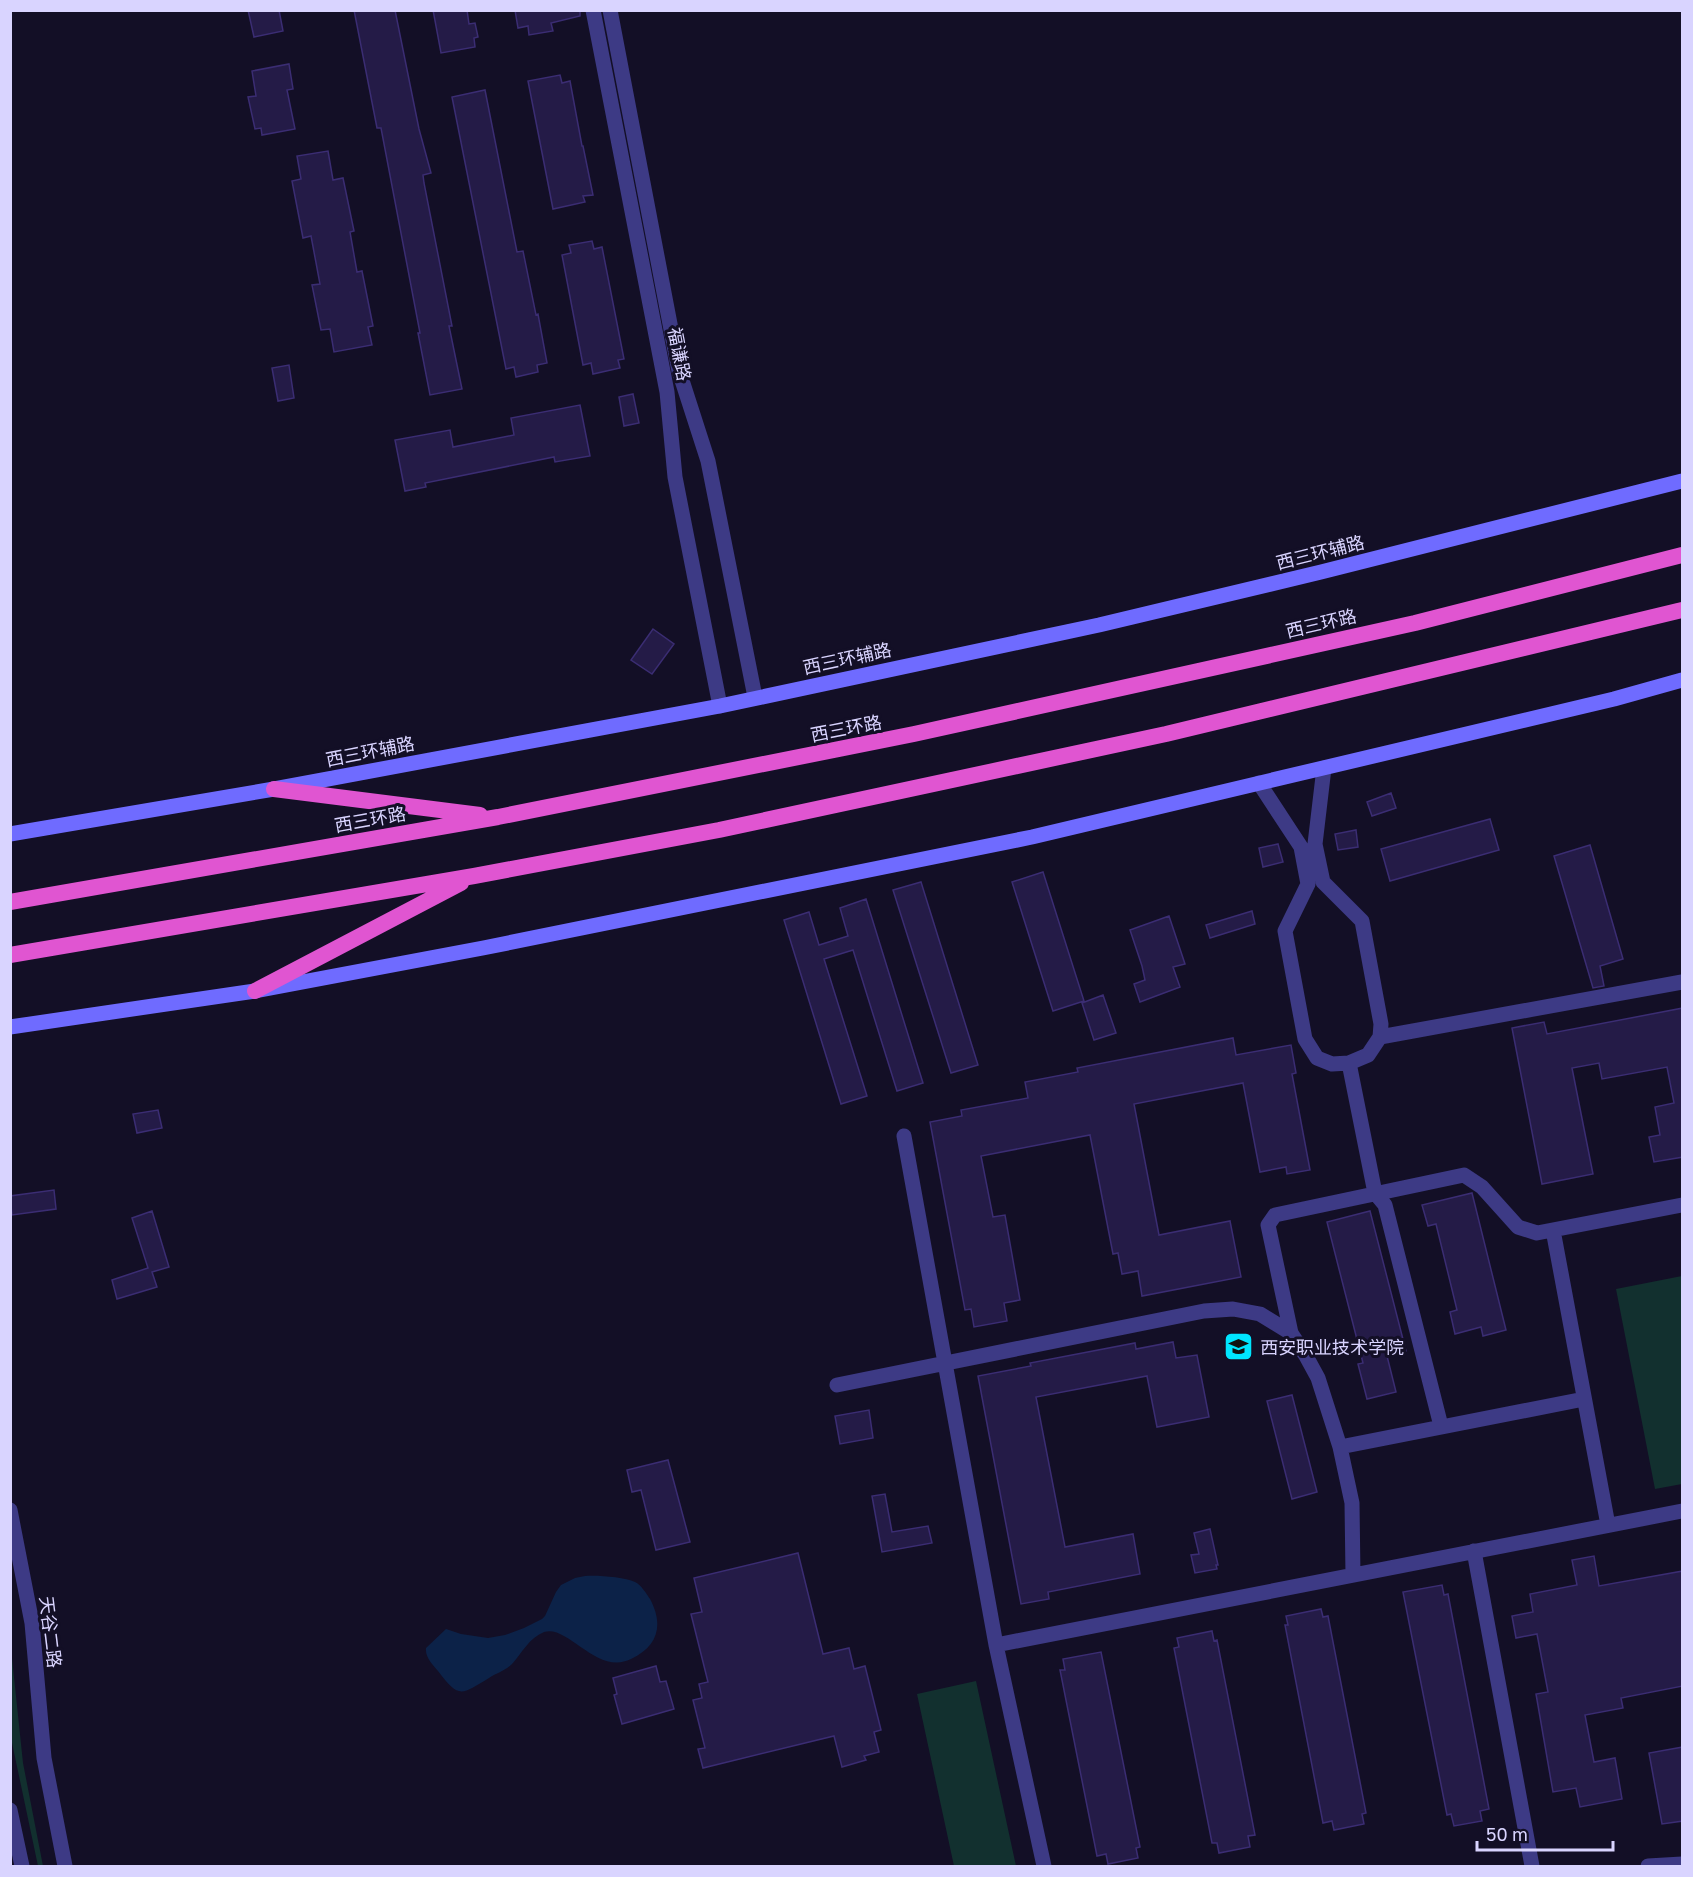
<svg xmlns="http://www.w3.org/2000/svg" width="1693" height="1877" font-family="'Golos Text','Noto Sans SC',sans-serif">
<rect width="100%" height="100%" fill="#130f26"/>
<path fill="#12302f" d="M1682 1276V1484L1655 1489 1616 1289Z
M10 1639 23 1763 43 1866H38L11 1738Z
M976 1681 1016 1866H954L917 1694Z"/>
<path fill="#0c2248" d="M585 1576C598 1575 624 1577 635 1582 641 1585 646 1593 650 1599 664 1625 658 1646 631 1659 597 1676 568 1624 544 1632 529 1638 522 1653 512 1664 505 1671 497 1673 489 1678 461 1695 459 1699 438 1671 432 1664 425 1657 426 1648L446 1629 461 1634 488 1638 505 1635 524 1628 542 1619 545 1616 556 1592 561 1585 575 1578Z"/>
<path fill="#241b47" stroke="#3b2d73" stroke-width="1.5" d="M248 10H279L283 31 254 37Z
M354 10H395L419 129 431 173 423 175 424 183 452 326H449L462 389 430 395 418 333H420L381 128H377Z
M433 10H467L469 24 475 23 478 37 474 38 475 47 441 53Z
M515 10H580V16L551 23 553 31 529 35 528 26 518 28Z
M289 64 293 89 287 90 295 129 262 135 261 128 255 129 248 97 256 96 252 71Z
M560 75 562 83 570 81 582 146H583L593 195 583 196 585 202 553 209 528 81Z
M485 90 517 252 523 251 536 315 538 314 547 363 537 365 538 372 516 377 514 367 506 369 452 97Z
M328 151 333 180 343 178 354 231 350 232 357 272 362 271 373 326 368 327 372 345 334 352 330 329 321 330 312 285 320 284 311 236 303 238 292 181 301 179 297 156Z
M592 241 594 249 602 247 624 359 618 360 620 368 593 374 591 363 583 365 562 255 571 253 569 245Z
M289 365 294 398 278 401 272 368Z
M633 394 639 423 624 426 619 397Z
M580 405 590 456 555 462 554 457 425 483 426 487 405 491 395 440 450 430 453 447 514 435 511 418Z
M653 629 674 644 652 674 631 660Z
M1391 793 1396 808 1372 816 1367 802Z
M1490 819 1499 850 1390 881 1381 849Z
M1356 830 1358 847 1338 850 1335 834Z
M1278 844 1283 862 1263 867 1259 848Z
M1590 845 1623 959 1600 966 1604 986 1593 988 1554 856Z
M1043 872 1084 1001 1053 1011 1012 882Z
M921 882 978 1065 951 1073 893 890Z
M866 899 923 1083 897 1091 853 950 824 959 867 1096 841 1104 784 920 809 912 819 945 848 936 840 908Z
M1252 911 1255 924 1210 938 1206 925Z
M1169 916 1185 964 1173 967 1180 987 1140 1002 1134 984 1145 980 1142 966 1130 930Z
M1103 995 1116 1033 1094 1040 1082 1003Z
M1683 1008V1157L1654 1162 1649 1137 1660 1135 1655 1107 1674 1103 1667 1067 1602 1079 1599 1063 1572 1068 1593 1174 1542 1184 1512 1028 1544 1022 1547 1034Z
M1233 1038 1236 1055 1291 1045 1296 1073 1292 1074 1310 1170 1287 1174 1286 1167 1260 1172 1243 1083 1134 1104 1159 1235 1230 1221 1241 1277 1142 1296 1138 1271 1122 1274 1118 1253 1113 1254 1090 1135 981 1156 993 1217 1005 1215 1020 1300 1004 1303 1007 1321 974 1327 971 1309 965 1310 930 1122 962 1116 961 1110 1028 1098 1025 1082 1078 1072 1077 1068Z
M158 1110 162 1128 137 1133 133 1114Z
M54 1190 56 1209 12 1215 10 1196Z
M1472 1193 1506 1330 1483 1336 1481 1327 1455 1334 1450 1312 1457 1310 1436 1224 1428 1226 1422 1205Z
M152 1211 169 1267 152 1272 157 1287 117 1299 112 1280 148 1268 132 1218Z
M1370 1211 1406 1351 1387 1356 1396 1392 1367 1399 1358 1364 1363 1363 1327 1222Z
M1173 1342 1176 1358 1197 1355 1209 1417 1157 1427 1147 1376 1036 1397 1065 1547 1133 1534 1140 1574 1048 1592 1049 1599 1021 1604 978 1376 1031 1366 1030 1363 1135 1343 1136 1349Z
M1292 1395 1317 1492 1292 1499 1267 1401Z
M869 1410 873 1438 840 1444 835 1416Z
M668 1460 690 1542 656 1550 641 1490 632 1492 627 1470Z
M885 1494 892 1532 928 1526 932 1543 882 1552 872 1496Z
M1210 1529 1218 1565H1216L1217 1569 1195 1573 1191 1555 1199 1554 1194 1533Z
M798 1553 823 1654 849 1648 854 1669 865 1666 881 1730 874 1732 879 1752 864 1756 866 1760 842 1767 834 1736 703 1768 698 1749 705 1748 693 1700 702 1698 699 1684 708 1682 691 1614 702 1612 694 1578Z
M1594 1556 1599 1586 1683 1571V1686L1621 1698 1623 1708 1585 1715 1594 1762 1615 1758 1622 1799 1580 1807 1576 1788 1553 1792 1536 1694 1548 1692 1537 1634 1516 1638 1512 1616 1533 1612 1530 1594 1577 1585 1572 1560Z
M1442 1585 1444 1595 1448 1594 1489 1809 1480 1811 1482 1821 1454 1826 1451 1814 1447 1815 1403 1592Z
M1321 1609 1323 1617 1328 1616 1366 1813 1362 1814 1364 1824 1334 1830 1332 1821 1323 1823 1285 1625H1288L1286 1616Z
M1212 1631 1214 1641 1217 1640 1255 1835 1248 1836 1250 1847 1219 1853 1217 1843H1212L1174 1648 1179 1647 1177 1638Z
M1101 1652 1140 1847 1136 1848 1138 1858 1108 1864 1106 1854 1097 1856 1060 1670H1065L1063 1659Z
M656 1666 660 1682 666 1681 674 1709 622 1724 614 1695 617 1694 613 1678Z
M1683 1747V1821L1662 1824 1649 1753Z"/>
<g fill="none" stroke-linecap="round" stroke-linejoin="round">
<path stroke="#3d3a85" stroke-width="15" d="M1259 783 1301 847 1308 884 1285 931 1305 1039 1317 1058 1332 1064 1349 1063 1368 1055 1380 1037 1381 1024 1362 921 1323 882 1315 844 1324 768
M1380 1037 1682 982
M1349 1063 1375 1193 1385 1205 1441 1426
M904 1136 996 1645 1044 1866
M1553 1230 1608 1525
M1291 1333 1268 1225 1275 1215 1464 1175 1482 1187 1518 1227 1537 1233 1682 1205
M837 1385 1204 1311 1233 1309 1260 1314 1291 1333 1306 1356 1318 1378 1340 1447 1352 1503 1353 1575
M1340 1447 1584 1399
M1474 1551 1532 1866
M996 1645 1682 1511
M1648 1866 1682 1864"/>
<path stroke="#3d3a85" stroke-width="15" d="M593 10 667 392 675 477 720 706
M610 10 679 371 708 461 755 697
M10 1510 32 1623 44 1758 65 1866
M10 1810 22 1866"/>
<path stroke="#6f6bff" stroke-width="15" d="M10 834 274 789 720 706 1099 625 1321 572 1682 481
M10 1027 255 991 483 948 1032 837 1614 699 1682 680"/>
<path stroke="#e055d1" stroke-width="16" d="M274 789 480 815
M10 902 498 817 914 734 1415 623 1682 555
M10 955 474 876 719 830 1166 734 1682 610
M255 991 461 883"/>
</g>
<defs>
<symbol id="university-square" viewBox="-11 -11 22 22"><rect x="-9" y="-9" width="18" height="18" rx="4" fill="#00e5ff" stroke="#130f26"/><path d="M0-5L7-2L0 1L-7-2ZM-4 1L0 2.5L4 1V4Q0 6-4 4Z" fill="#111"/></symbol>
</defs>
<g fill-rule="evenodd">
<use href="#university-square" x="1222" y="1330" width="33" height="33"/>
</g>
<g text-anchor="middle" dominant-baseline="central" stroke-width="6" stroke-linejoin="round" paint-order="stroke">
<g font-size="18" fill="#d9d4ff" stroke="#130f26">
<text transform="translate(680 354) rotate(79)">福谦路</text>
<text transform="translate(1320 552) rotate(-14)">西三环辅路</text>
<text transform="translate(1321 623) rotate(-13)">西三环路</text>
<text transform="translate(847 658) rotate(-12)">西三环辅路</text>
<text transform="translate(846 728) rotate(-11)">西三环路</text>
<text transform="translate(370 751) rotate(-11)">西三环辅路</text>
<text transform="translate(370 819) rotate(-10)">西三环路</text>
<text transform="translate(51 1632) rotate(83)">天谷二路</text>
</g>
<g font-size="18" fill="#d9d4ff" stroke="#130f26" text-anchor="start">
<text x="1260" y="1347">西安职业技术学院</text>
</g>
</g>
<rect width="1693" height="1877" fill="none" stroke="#d9d4ff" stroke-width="24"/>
<path d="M1477 1841v9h136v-9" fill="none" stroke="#d9d4ff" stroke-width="3"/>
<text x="1486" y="1841" font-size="18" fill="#d9d4ff" stroke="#130f26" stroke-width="4.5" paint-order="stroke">50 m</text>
</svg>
